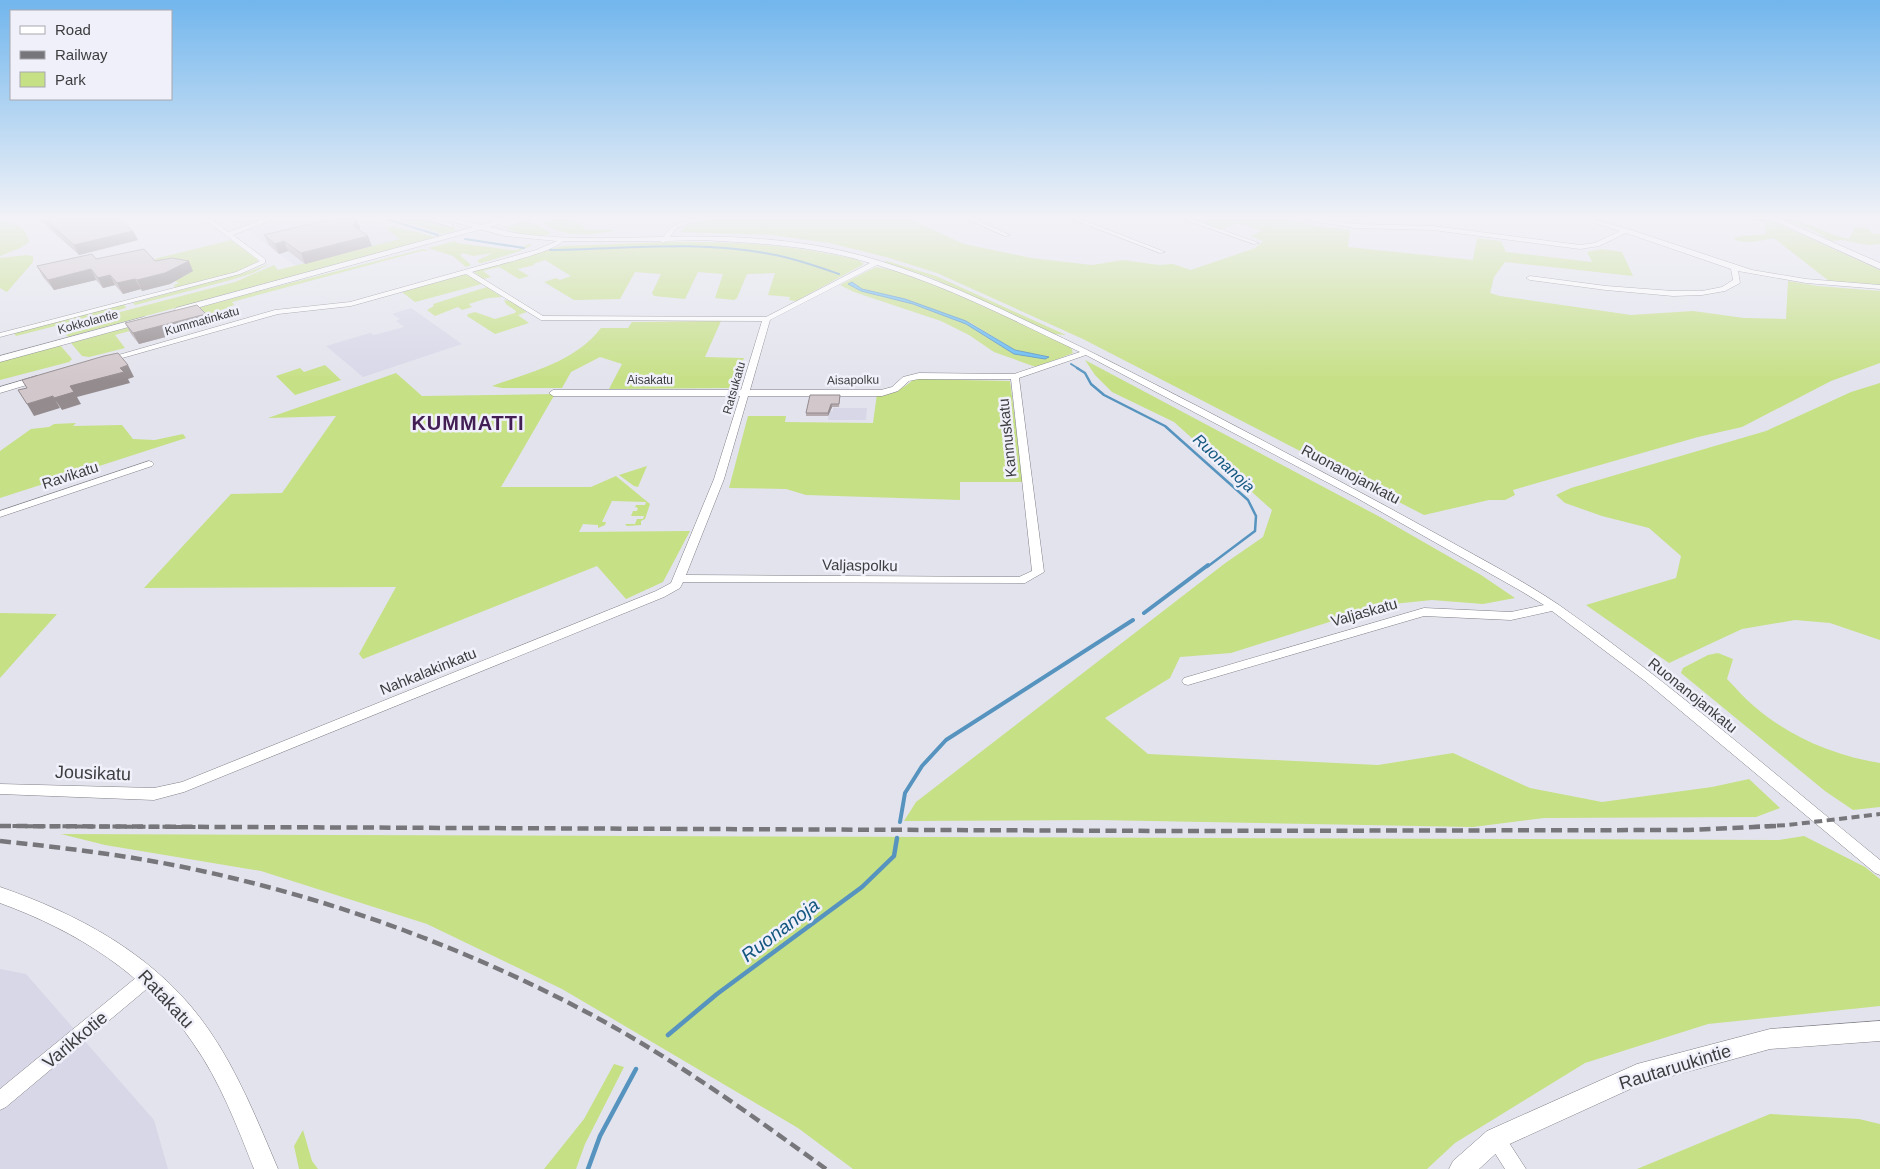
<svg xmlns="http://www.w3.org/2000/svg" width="1880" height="1169" font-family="Helvetica,sans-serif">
<rect width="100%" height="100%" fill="#e3e3ed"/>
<path fill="#d7d7e8" d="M232 219H373L402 239 297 267Z
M411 308 462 344 363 377 326 346 370 333 374 335 404 327 396 321 400 319 392 314Z
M833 408H867L866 420H828L829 411H833Z
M0 969 26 974 154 1120 168 1169H0Z"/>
<path fill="#c6e085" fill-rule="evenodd" d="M398 219C416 219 440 219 455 228V231L442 234Z
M557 219C567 219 580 221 586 230H617C590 236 567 237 543 224Z
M713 219H909L964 244 1031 258 1092 265 1123 260 1159 265 1173 264 1191 270 1255 248 1263 241 1250 236 1262 231 1239 223 1219 230 1202 222 1212 219H1286L1315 226 1350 230 1348 247 1473 260 1477 238 1501 241 1506 252 1592 262 1587 252 1602 249 1622 252 1633 276 1505 262 1494 277 1490 293 1500 296 1631 315 1693 311 1744 318 1786 319 1788 281 1818 286 1880 291V363L1831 381 1742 427 1698 437 1513 490 1515 495 1505 500H1489L1424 515 1083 339 937 273 886 257 830 243 771 235 681 232 687 225Z
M1745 219H1767L1880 270V286L1829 281 1774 238C1762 240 1743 246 1733 238L1742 236 1766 234 1765 222Z
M1781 219C1804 219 1827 235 1849 239L1855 227 1867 228 1872 233 1880 234V244L1869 245 1841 240 1831 241 1813 230Z
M0 221C16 225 25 224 29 242L20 248 0 256Z
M524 222 535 224 551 233C542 240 515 234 506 228Z
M392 226 436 237 68 337 63 331 68 326 82 322 235 282 274 265 278 270 400 239 385 228Z
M231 240 258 260 257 263 235 273 175 288 174 285 179 283 175 281 188 274V269L162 268 154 259Z
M455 241 457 243 512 250H517L529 244 532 245 520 251 482 263H478V260L493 253 473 256 463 253 460 255 471 265 466 267 453 256 428 248Z
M670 242C725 242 781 243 835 255 844 257 857 258 864 264L796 301 789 300 790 297 768 295 775 273 747 274 737 298 734 300 715 298 723 274 698 272 685 299 654 296 652 293 661 274 635 272 620 299 574 300 544 282 556 278 560 280 571 276 545 260 533 264 535 265 517 269 529 276 519 279 499 267 483 271 491 277 483 279 473 271 562 246Z
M423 249 430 251H421L232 302 234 305 219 311 218 313 225 321 214 324 202 311 115 335 125 348 89 357 82 356 71 343 233 298Z
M27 255 33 256V262L7 292 0 288V258Z
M887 261 936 276 1066 335 1055 334 932 278 883 262Z
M269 264 253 273 231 280 135 305 133 303 250 271Z
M876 267 910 274 929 281 1071 347 1073 353 1037 367 1033 366 994 352 969 335 941 321 854 292 840 285ZM852 282 862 289 905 299 971 323 1015 350 1045 359 1014 354 966 324 913 304 861 291 857 289Z
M463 275H468L482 284 415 302 402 292Z
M487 287 502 297 488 298 469 304 472 307 462 310 458 307 435 316 427 310 434 306 433 304Z
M504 300 510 301 527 312 518 315 529 323 495 334 467 316 468 314 475 312 495 319 515 313 516 311 506 304Z
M124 304 126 308 16 336 14 333Z
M721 321 705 357 744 358 732 388 609 389 622 364 600 357 571 372 562 388H502L492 386C531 372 575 362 601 328H628L632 322Z
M60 345 72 359 69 362 0 380V360Z
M1085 360 1380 517 1481 575 1515 598 1483 604 1432 600 1383 605 1231 653 1180 657 1170 678 1105 718 1148 754 1378 765 1453 753 1530 788 1602 802 1712 787 1749 779 1780 808 1756 817 1544 818 1473 827 1097 820 904 821 916 802 1224 564 1263 537 1272 510 1174 422 1112 392 1095 375Z
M325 365 341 380 295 395 276 376 300 368 304 372Z
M396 373 422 396 555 394 501 487H591L616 476 650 504 645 519 641 521V525L627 526 625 524H635L637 519H643L644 516H631L633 511H637L638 508 635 507 636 505H645L646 502 612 501 602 522H606L605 525 598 528V525L583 524 579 532 690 531 663 582 626 599 597 566 363 659 359 654 396 587 144 588 231 494 282 493 336 416 268 418Z
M914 379 1010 381 1023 482H960V500L806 495 786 489 729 488 748 416H786L785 422 873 423 877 394C892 395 903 389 914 379Z
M1880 383V640L1830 623 1795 620 1742 629 1669 663 1586 605 1676 578 1681 556 1649 528 1602 516 1565 503 1556 495 1571 488 1766 431 1851 392Z
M76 423 73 426 122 425 133 439 155 440 183 434 186 438 0 498V451L31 429 49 427 54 424Z
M647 466 638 487 634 486 619 475Z
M0 613 57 614 0 678Z
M1718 653 1733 659 1727 679C1736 688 1745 699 1755 707 1790 737 1835 756 1880 763V807L1853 810 1825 791 1681 673 1683 668 1708 655Z
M61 834 1779 840 1804 836 1865 867 1880 879V1006L1708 1024 1585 1063 1455 1143 1427 1169H853L798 1128 562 989 427 924 261 871 105 845Z
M614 1064 624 1067 585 1144 576 1169H544L584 1119Z
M1770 1114 1859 1119 1880 1124V1169H1637Z
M303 1130 312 1161 318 1169H299L294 1146Z"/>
<path fill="#60b9f5" stroke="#5694bf" d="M852 282 862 289 905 299 966 321 1015 350 1049 357 1045 359 1014 354 966 324 913 304 861 291 848 284Z"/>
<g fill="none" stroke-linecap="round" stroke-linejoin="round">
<path stroke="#5694bf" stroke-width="2" d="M389 220 438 235
M465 239 524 248
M550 250C623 249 698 240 770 254 794 258 816 266 839 274
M1071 364 1079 369"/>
<path stroke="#5694bf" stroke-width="2.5" d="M1077 368 1085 373 1091 384 1104 395 1165 426 1248 500 1256 516 1255 531 1207 567"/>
<path stroke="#5694bf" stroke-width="4" d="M1144 613 1208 565
M900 822 905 793 922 766 946 740 1133 620"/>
<path stroke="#5694bf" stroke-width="4.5" d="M668 1035 717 994 862 887 894 856 897 838
M588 1169 600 1136 636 1069"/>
<defs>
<path id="minor" d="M204 219H211L228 232 266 219H274L233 235 265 259V263L240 274 0 337V333L236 272 260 261Z
M425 219H434L454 225 451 227Z
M443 219C462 217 499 231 521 234 568 240 616 238 663 237 673 224 683 219 700 219L676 228 670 237C734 235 801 239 863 256 917 271 968 293 1018 317 1079 345 1139 376 1199 407 1281 450 1363 493 1444 538 1483 560 1522 580 1559 605 1671 683 1774 774 1880 860V875L1875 873 1645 681 1552 611 1511 620 1424 616 1188 685 1184 684 1182 681 1184 678 1424 608 1511 612 1544 605 1521 591 1355 497 1086 355 1019 378 1044 572 1025 583 683 582 680 588 664 597 184 792 154 800 0 794V784L154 788 182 782 656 591 671 583 714 479 740 396H553L549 393 553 390H741L762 321 541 320 466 274 351 306 278 314 108 362 101 360 275 310 350 302 536 250 557 241 505 236ZM701 240C757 243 816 246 870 263L766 317 543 316 472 272C489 267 555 252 563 241H660L663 243 667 241ZM877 265C948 286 1013 320 1080 352L1014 374 919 373 903 377 892 387 881 390H750L770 320ZM919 379H1011L1032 571 1019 577 686 575 724 479 748 396H882L898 391 909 381Z
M967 219H974L1010 235 1005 236Z
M1072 219H1080L1165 252 1160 253Z
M1183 219H1191L1259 243 1254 244Z
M1301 219H1315L1355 224 1433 226 1580 245 1595 243 1620 231 1582 219H1591L1628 229 1752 270 1806 279 1880 285V289L1806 283 1738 271 1740 283 1725 291 1702 295 1673 296 1606 290 1530 280 1526 278 1530 276 1606 286 1673 291H1702L1722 287 1733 280 1731 269 1626 233 1599 246 1580 249 1433 230 1355 228Z
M37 376 41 379 40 381 0 393V387Z
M149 461 152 462 154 464 152 466 0 517V511Z
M149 969 155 972 157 977 155 982 6 1107 0 1110V1089L143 972Z
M1495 1130 1502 1132 1526 1169H1505L1486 1139 1488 1132Z"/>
<path id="major" d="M503 219H530L503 227 500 224 182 312 179 313 174 310 176 308Z
M1770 219H1780L1880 263V269Z
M144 317 147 318V322L0 362V356Z
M0 887C81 915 159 957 209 1030 238 1072 258 1122 278 1169H254C237 1126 220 1081 193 1043 147 975 77 931 0 903Z
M1880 1021V1041L1770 1049 1639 1085 1503 1147 1479 1169H1449L1453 1161 1487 1131 1637 1064 1770 1029Z"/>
</defs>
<use href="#minor" stroke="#7f7f88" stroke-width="1"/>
<use href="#major" stroke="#7f7f88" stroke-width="1"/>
<use href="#minor" fill="#fff" fill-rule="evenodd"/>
<use href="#major" fill="#fff" fill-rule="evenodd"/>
<path stroke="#76767b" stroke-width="4" stroke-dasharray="8 4.5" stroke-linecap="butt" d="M0 826 196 827
M1752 827 1788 825 1880 814"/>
<path stroke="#76767b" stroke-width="4.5" stroke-dasharray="11 5.5" stroke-linecap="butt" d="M0 826 1171 831 1689 830 1776 826
M0 841C75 849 150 858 224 876 356 907 484 956 603 1021 681 1064 754 1117 826 1169"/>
</g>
<path fill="#b5abaf" d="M39 219H119L133 231 138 240 79 255Z
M360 227 359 230 372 246 305 264 288 251 279 254 269 245 264 235Z
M96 259 155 261 193 271 170 284 142 291 141 289 123 294 115 285 103 288 96 280 54 290 43 277 37 266Z
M206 314 211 325 139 344 131 334 125 323Z
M840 395 839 407H832L828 416H806V413Z"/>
<path fill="#938b8e" d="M356 219 360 227 357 236 353 226Z
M133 231 138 240 79 255 74 245Z
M368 236 372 246 305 264 301 253Z
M284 241 288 251 279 254 275 244Z
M189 261 193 271 170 284 142 291 137 280Z
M91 269 96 280 54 290 48 280Z
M110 275 115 285 103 288 98 278Z
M135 279 141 289 123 294 117 283Z
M206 314 211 325 139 344 133 333Z
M128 365 134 377 128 379 130 383 77 397 81 404 62 410 54 398 70 386Z
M53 396 60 408 34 416 27 404Z
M831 404 832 407 828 416V413Z"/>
<path fill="#d2c7cb" stroke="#938b8e" d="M45 219H119L133 231 74 245Z
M331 219H356L353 226 368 236 301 253 284 241 275 244 264 235Z
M144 249 155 261 172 258 189 261 165 273 137 280 135 279 117 283 110 275 98 278 91 269 48 280 37 266 92 254 96 259Z
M197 305 206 314 133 333 125 323Z
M118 353 128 365 120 368 124 372 70 386 74 392 54 398 53 396 27 404 18 390 27 388 22 380 104 356Z
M810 395H840L839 404H831L828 413H806Z"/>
<linearGradient id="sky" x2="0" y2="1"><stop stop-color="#71b6ed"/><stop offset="0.57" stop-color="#f2f2f7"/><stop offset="1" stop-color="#f2f2f7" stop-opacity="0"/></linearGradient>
<rect width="1880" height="382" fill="url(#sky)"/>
<g text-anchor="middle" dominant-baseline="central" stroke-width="5" stroke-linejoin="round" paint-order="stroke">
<g font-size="12" fill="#3d3d40" stroke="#f0f0fa">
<text transform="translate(202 321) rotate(-16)">Kummatinkatu</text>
<text transform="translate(88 322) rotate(-15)">Kokkolantie</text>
<text x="650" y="380">Aisakatu</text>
<text transform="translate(853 380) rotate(-1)">Aisapolku</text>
<text transform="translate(734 388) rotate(-74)">Ratsukatu</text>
</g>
<g font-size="15" fill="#3d3d40" stroke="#f0f0fa">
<text transform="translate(1007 438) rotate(-96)">Kannuskatu</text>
<text transform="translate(1351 474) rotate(28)">Ruonanojankatu</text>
<text transform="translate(70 475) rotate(-18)">Ravikatu</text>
<text transform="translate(860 565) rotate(1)">Valjaspolku</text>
<text transform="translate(1364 612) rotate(-16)">Valjaskatu</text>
<text transform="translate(428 671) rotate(-22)">Nahkalakinkatu</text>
<text transform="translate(1693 695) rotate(39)">Ruonanojankatu</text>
</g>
<g font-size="16" font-style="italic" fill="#14577f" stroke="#f0f0fa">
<text transform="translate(1224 463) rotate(43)">Ruonanoja</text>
</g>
<g font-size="18" fill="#3d3d40" stroke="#f0f0fa">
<text transform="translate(93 773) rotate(2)">Jousikatu</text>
<text transform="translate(166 999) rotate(47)">Ratakatu</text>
<text transform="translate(75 1040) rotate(-40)">Varikkotie</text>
<text transform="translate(1675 1067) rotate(-17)">Rautaruukintie</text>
</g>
<g font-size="19" font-style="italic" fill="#14577f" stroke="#f0f0fa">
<text transform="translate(780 930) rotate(-37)">Ruonanoja</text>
</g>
<g font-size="20" font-weight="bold" letter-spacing="1" fill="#421e54" stroke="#f0f0fa">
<text x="468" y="423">KUMMATTI</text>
</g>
</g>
<rect x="10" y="10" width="162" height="90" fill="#f0f0fa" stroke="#a8a8b0"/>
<rect x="20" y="26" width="25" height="8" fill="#ffffff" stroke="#a8a8b0"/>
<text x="55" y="35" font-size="15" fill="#3d3d40">Road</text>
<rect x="20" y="51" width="25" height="8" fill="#76767b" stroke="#a8a8b0"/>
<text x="55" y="60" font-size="15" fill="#3d3d40">Railway</text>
<rect x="20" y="72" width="25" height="15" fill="#c6e085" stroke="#a8a8b0"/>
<text x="55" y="85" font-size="15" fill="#3d3d40">Park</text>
</svg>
